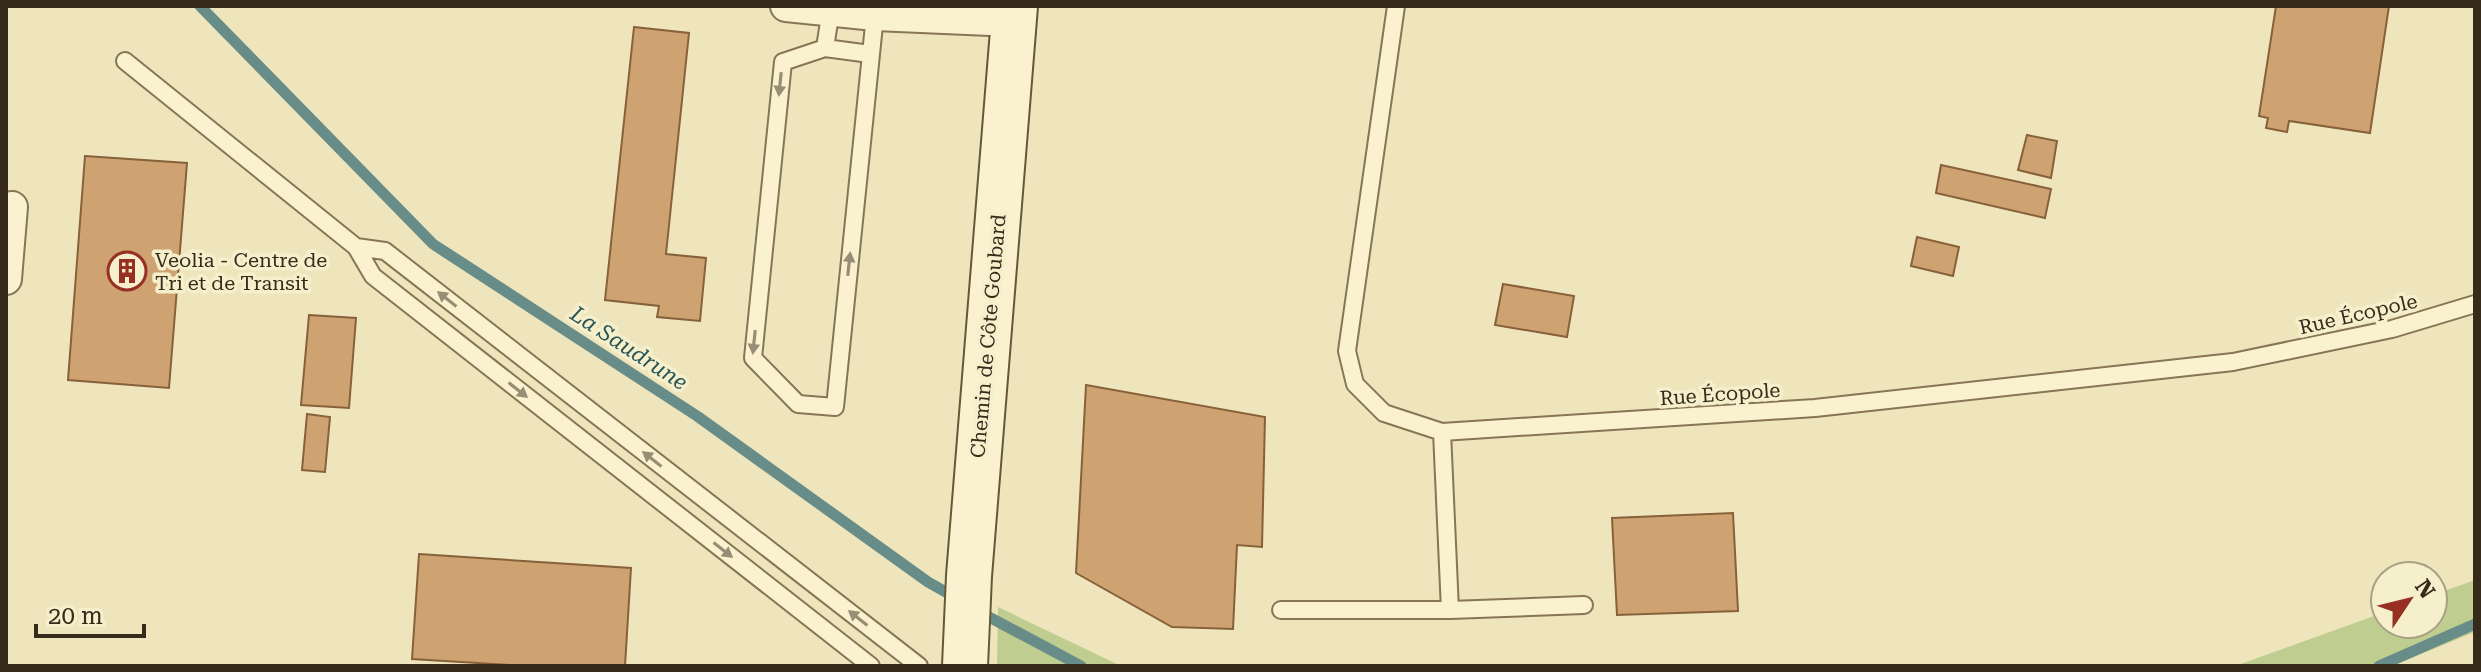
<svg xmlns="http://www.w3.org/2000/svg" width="2481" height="672" font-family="'Roboto Serif',serif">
<rect width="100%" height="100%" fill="#efe5bc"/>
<path fill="#bfcd90" d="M2475 580V632L2392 666H2235L2385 612V624H2433V595Z
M998 607 1121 666 997 665Z"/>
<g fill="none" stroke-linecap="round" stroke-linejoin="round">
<path stroke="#688d88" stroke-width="11" d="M200 6 433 244 697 416 928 582 958 599
M976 610 1081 666
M2379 666 2475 624"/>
</g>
<path fill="#cfa271" stroke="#87613a" stroke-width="2" d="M2276 6H2389L2370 133 2289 121 2287 132 2266 128 2268 118 2259 116Z
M634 27 689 33 666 254 706 258 700 321 657 317 659 306 605 300Z
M2027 135 2057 141 2051 178 2018 170Z
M85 156 187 163 169 388 68 380Z
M1941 165 2051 189 2045 218 1936 193Z
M1917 237 1959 247 1953 276 1911 266Z
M1503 284 1574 296 1567 337 1495 325Z
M309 315 356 318 349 408 301 405Z
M1086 385 1265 417 1262 547 1237 545 1233 629 1172 627 1076 573Z
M307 414 330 417 325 472 302 470Z
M1733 513 1738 611 1617 615 1612 518Z
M419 554 631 568 625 666H526L412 659Z"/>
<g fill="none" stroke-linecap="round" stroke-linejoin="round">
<defs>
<path id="service" d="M1396 6 1347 351 1355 384 1384 413 1442 432 1815 408 2233 362 2392 329 2475 304
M831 9 825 48 783 62 753 358 798 404 835 407 875 15
M825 48 870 54
M125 61 356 247 373 276 871 666
M356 247 385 251 919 666
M1442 432 1450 610 1584 605
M1281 610H1450"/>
<path id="minor" d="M786 6 875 15 1013 21
M6 279 12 207"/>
<path id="secondary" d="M965 666 969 576 1015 6"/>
</defs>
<use href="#service" stroke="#877555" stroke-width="20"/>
<use href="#minor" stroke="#877555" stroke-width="34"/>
<use href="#secondary" stroke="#685639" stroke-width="48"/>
<use href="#service" stroke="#faf2cf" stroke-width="16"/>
<use href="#minor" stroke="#faf2cf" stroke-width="30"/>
<use href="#secondary" stroke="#faf2cf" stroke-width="44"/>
</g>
<defs><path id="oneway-solid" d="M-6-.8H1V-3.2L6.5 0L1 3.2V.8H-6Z" transform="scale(2)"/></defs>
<g fill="#988e75">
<use href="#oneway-solid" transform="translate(780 84) rotate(96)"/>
<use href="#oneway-solid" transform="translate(849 264) rotate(-84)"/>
<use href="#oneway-solid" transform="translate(447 299) rotate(-142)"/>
<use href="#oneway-solid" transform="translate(754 342) rotate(96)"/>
<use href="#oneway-solid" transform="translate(518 390) rotate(38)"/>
<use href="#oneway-solid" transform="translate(652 459) rotate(-142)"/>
<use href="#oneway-solid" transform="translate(723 550) rotate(38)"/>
<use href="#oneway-solid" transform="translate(858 618) rotate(-142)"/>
</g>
<defs>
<symbol id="building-ring" viewBox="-11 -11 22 22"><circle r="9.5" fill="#f6efcc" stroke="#982f23" stroke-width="1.5"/><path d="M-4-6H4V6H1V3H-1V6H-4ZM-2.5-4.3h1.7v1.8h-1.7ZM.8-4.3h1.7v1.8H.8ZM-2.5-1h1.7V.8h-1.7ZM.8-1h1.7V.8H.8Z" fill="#982f23"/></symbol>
</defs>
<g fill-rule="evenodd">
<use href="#building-ring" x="105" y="249" width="44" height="44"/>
</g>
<g text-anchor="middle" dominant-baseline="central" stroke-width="7" stroke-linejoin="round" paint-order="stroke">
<g font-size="20" fill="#362b1b" stroke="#f6efcc" text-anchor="start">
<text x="155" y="260">Veolia - Centre de<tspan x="155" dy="23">Tri et de Transit</tspan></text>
</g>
<g font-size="20" fill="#362b1b" stroke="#f6efcc">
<text transform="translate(2358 314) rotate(-13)">Rue Écopole</text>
<text transform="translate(988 336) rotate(-85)">Chemin de Côte Goubard</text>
<text transform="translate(1720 394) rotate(-4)">Rue Écopole</text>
</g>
<g font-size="22" font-style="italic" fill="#295456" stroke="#f6efcc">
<text transform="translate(629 348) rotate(33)">La Saudrune</text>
</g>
</g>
<rect width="2481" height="672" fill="none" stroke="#362b1b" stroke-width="16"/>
<g transform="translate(2409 600) rotate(55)"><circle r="38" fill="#f6efcc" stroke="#a9a185" stroke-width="2"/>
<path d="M0-6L14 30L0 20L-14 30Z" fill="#982f23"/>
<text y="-12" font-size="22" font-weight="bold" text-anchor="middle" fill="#362b1b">N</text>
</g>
<path d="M36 624v12h108v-12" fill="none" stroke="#362b1b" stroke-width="4"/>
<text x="48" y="624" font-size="24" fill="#362b1b" stroke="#f6efcc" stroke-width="6" paint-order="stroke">20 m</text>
</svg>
